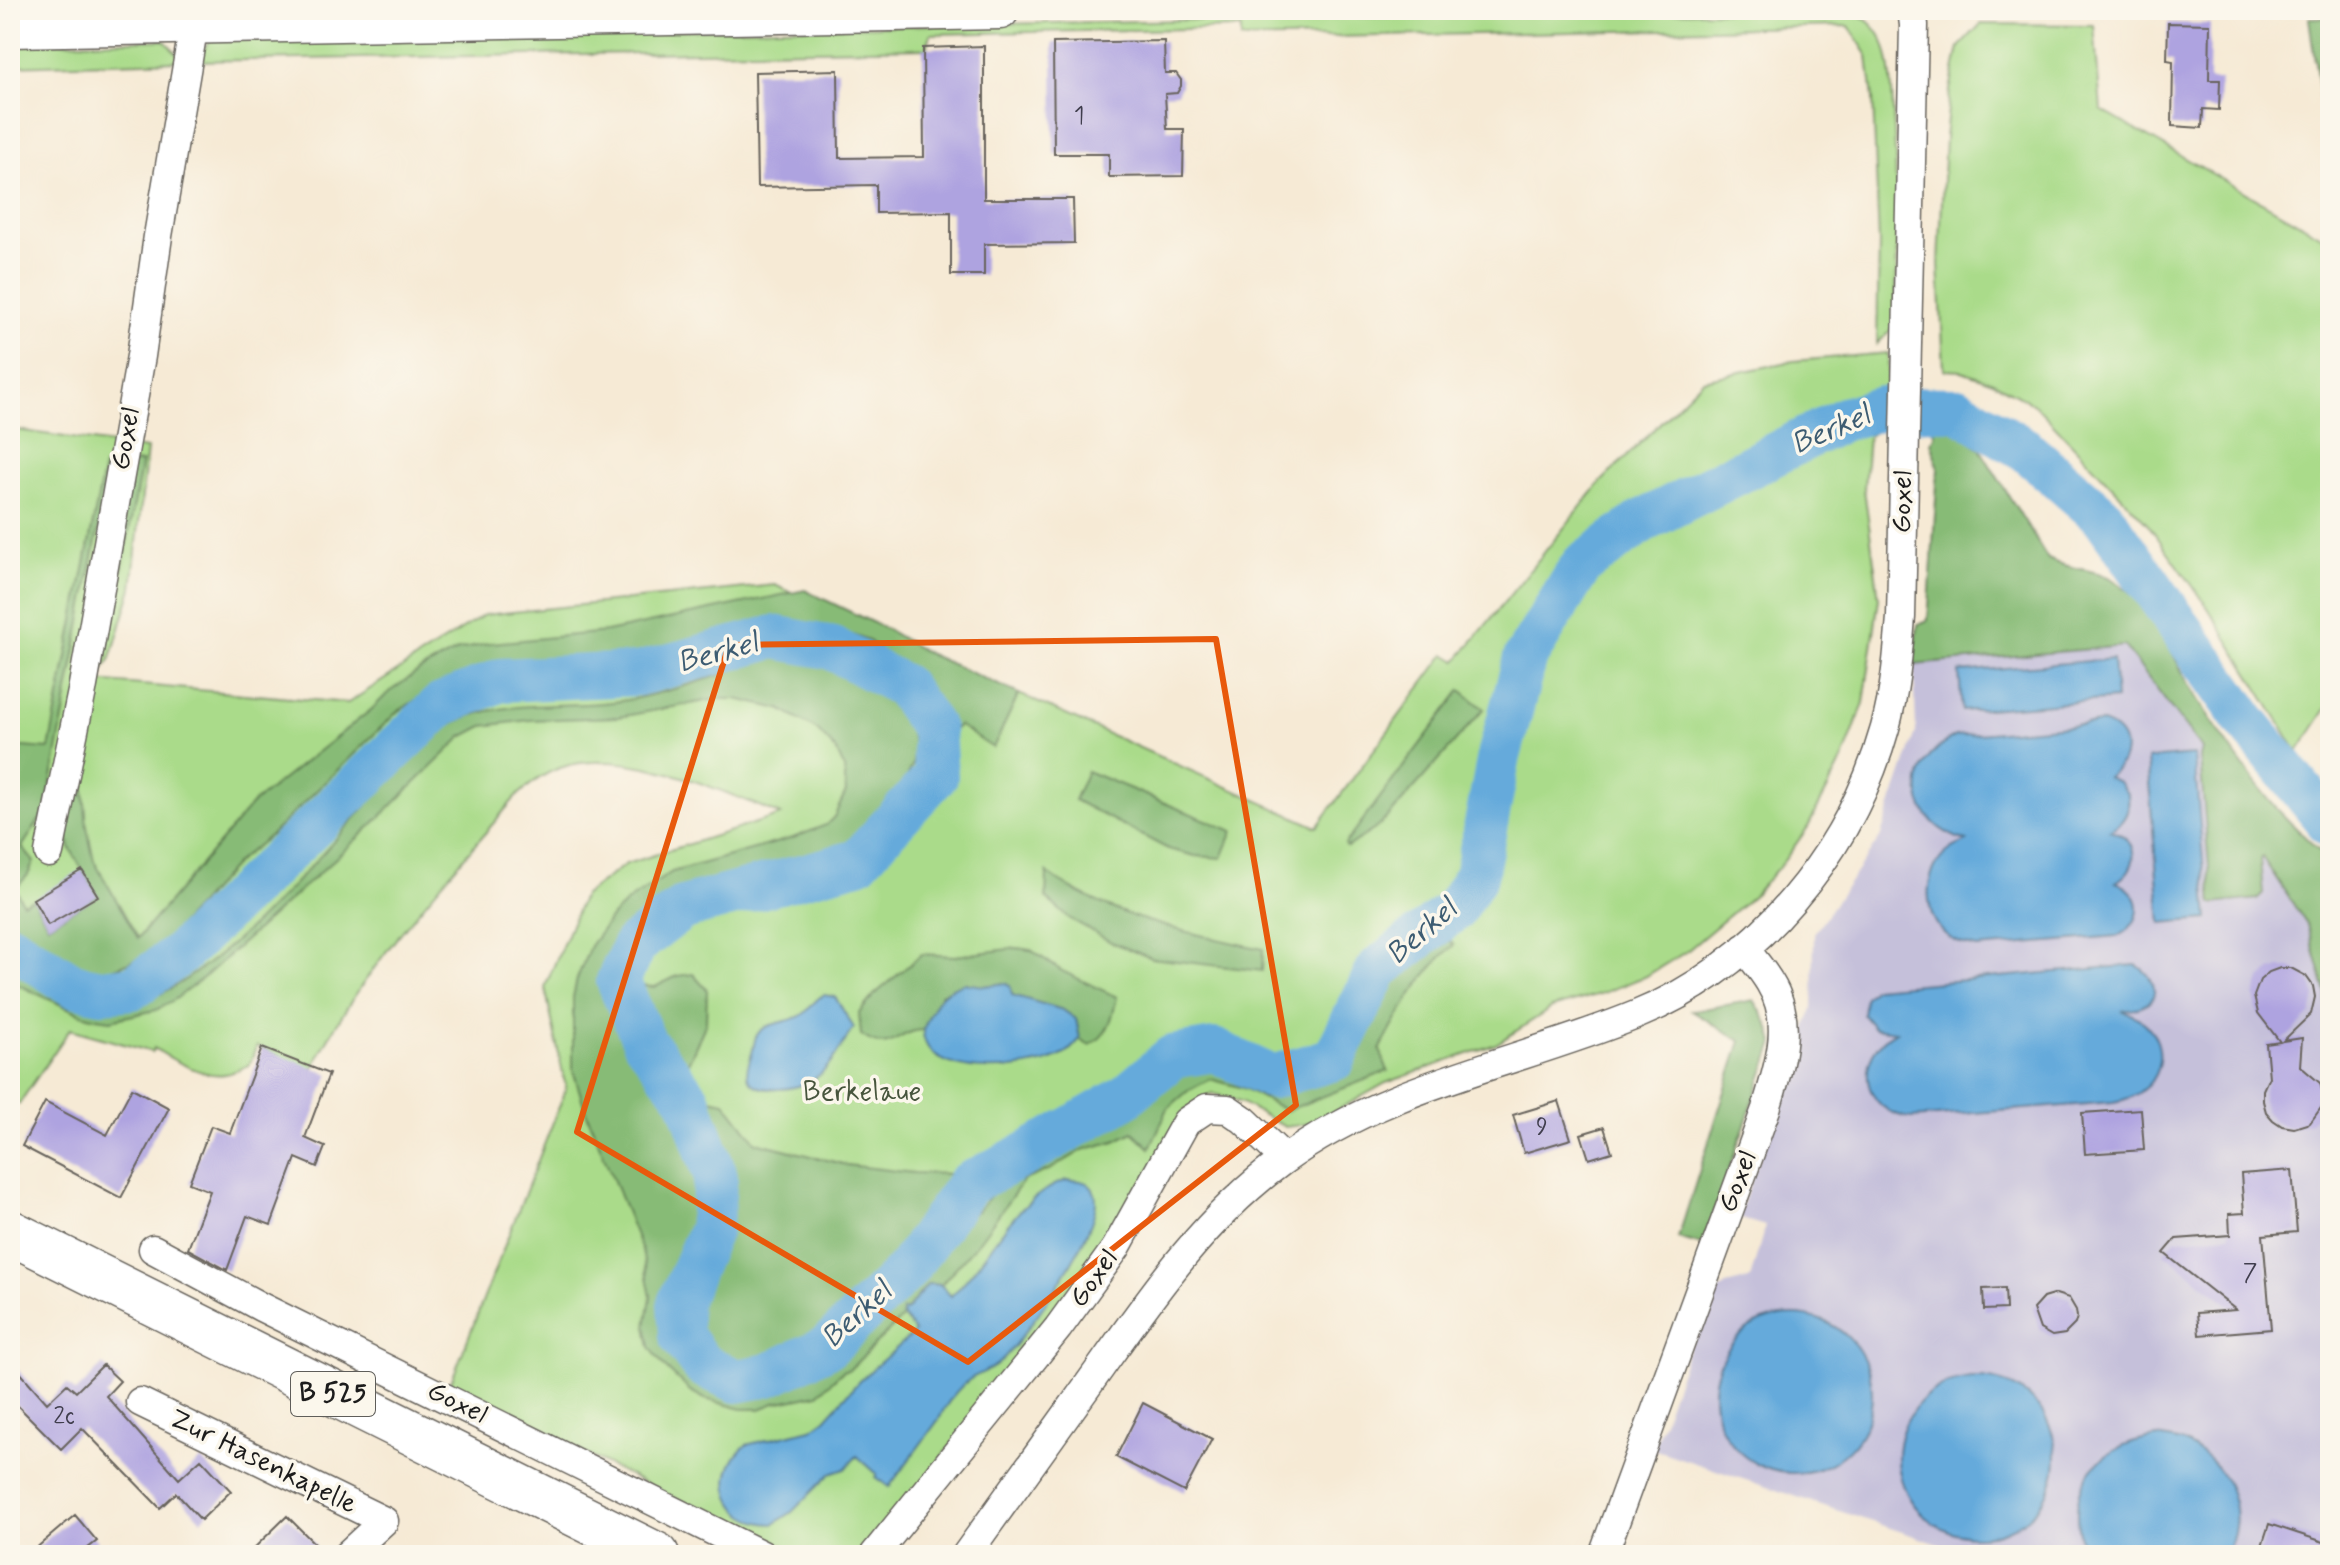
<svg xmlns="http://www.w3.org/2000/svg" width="2340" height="1565" font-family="Mynerve,sans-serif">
<rect width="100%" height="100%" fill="#fbf7ec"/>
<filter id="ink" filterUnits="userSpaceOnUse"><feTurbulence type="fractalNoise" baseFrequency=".0125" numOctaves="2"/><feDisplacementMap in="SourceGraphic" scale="16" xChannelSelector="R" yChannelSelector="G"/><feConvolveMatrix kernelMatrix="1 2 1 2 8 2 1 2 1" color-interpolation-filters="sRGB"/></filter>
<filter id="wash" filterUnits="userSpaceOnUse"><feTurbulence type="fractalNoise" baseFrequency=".006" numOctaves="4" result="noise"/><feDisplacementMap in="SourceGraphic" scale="32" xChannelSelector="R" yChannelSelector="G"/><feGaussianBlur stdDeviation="1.8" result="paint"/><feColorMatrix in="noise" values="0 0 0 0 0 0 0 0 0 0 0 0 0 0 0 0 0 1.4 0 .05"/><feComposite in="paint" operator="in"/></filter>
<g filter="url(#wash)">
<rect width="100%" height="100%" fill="#f6ead5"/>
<path fill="#c5c0da" d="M2124 646 2202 750 2257 899 2263 894 2259 859 2262 856 2307 925 2326 993 2330 1052V1555H1971L1653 1449 1706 1300 1726 1285 1750 1279 1765 1226 1738 1218 1813 1008 1814 933 1880 838 1916 732 1914 665Z"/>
<path fill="#aadb8a" stroke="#637c53" stroke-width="2" d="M1844 10C1864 13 1881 30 1886 50 1893 75 1892 103 1894 129 1897 194 1897 259 1896 325L1877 344 1879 243 1873 99 1868 56 1849 26 1241 39V28L931 34 927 48 194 61 211 39 1351 17Z
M1981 24 2094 25 2101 110 2330 241V703L2298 752 2205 603 2147 523 2034 404 1993 382 1962 371 1944 370 1939 264 1945 138 1950 90 1959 47Z
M164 40 177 53 178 61 10 66V44Z
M1888 353 1889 423 1868 436 1864 489 1879 598 1864 703 1843 759 1808 827 1784 861 1756 893 1687 951 1646 976 1603 993 1552 1008 1496 1044 1386 1083 1314 1123 1285 1127 1242 1103 1212 1093 1185 1111 1101 1256 874 1543 853 1555 801 1553 671 1496 449 1387 566 1089 545 987 583 896 626 864 781 815C721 791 624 745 560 768 542 774 528 786 514 799 443 884 360 969 312 1070L257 1046 249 1065C242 1068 233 1073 225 1074 203 1078 171 1059 154 1048L152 1052 70 1029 19 1104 10 1099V429L147 449 132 588 111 658 96 681 348 703 484 615 775 585 1017 697 1019 694 1317 827 1445 654 1457 661 1600 483 1703 380 1793 361Z"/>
<path fill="#87bb76" stroke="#526c49" stroke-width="2" d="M2330 17V120L2323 122 2309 18Z
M1932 426 1960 431 1980 449 2048 559C2071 571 2095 567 2117 582 2161 612 2176 670 2206 712 2226 742 2247 774 2270 801 2289 823 2311 841 2330 862V1052L2326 993 2307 925 2262 857 2260 859 2263 894 2258 899 2212 904 2200 757 2202 749 2124 646 1914 665 1918 624 1928 620 1938 468 1931 442 1935 436Z
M111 461 46 810 22 847 34 862 28 875 15 889 23 903 33 899 48 925 97 896 70 848 65 826 128 463 142 462 83 779 87 827 94 861 138 938 254 802 372 709 389 692 422 669 459 650 491 643 606 632 805 590 884 628 929 654 1019 694 993 748 958 725 955 729 940 706 902 667 869 641 852 635 782 619 641 657 487 666 428 692 396 713 273 833 238 861 159 948 147 955 110 970 96 971 72 967 37 943 10 919V746L49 749 104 466Z
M775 653 817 659 864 683 884 696 911 732 914 749 913 764 907 777 849 843 808 859 718 882 675 898 633 927 613 950 604 978 618 1021 636 1053 675 1099 699 1160 697 1220 675 1269 666 1308 670 1337 682 1360 704 1382 722 1391 760 1396 778 1392 839 1364 909 1296 957 1226 978 1210 1000 1185 1026 1168 1050 1159 1080 1138 1112 1127 1124 1119 1177 1069 1211 1062 1277 1086 1297 1087 1332 1076 1348 1065 1362 1048 1389 971 1428 954 1447 937 1454 945C1421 973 1401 1011 1380 1050L1388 1071 1286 1111 1246 1089 1210 1079 1189 1090 1168 1108 1150 1148 1133 1132 1115 1141 1083 1150 1051 1169 1024 1180 980 1240 941 1285 928 1284 906 1311 902 1310 903 1317 850 1369 843 1371 818 1394 775 1403 760 1409H742L705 1399 690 1391 664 1366 650 1347 646 1326 651 1297 642 1251 585 1109 573 1070V997L577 979 590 946 612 916 628 901 672 872 793 838 826 825 834 817 846 792 844 768 836 750 817 730 780 709 736 699H717L619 717 530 720 483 726 462 737 371 826 208 974 177 998 156 1010 111 1020 96 1018 81 1014 10 981V961C30 973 74 1006 95 1007 107 1008 126 1008 137 1004 220 976 313 863 373 798 397 772 421 743 452 724 500 696 582 711 637 698 668 691 701 682 730 671 745 665 759 657 775 653Z
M1461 690 1484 709 1392 813 1375 829 1347 847 1345 844Z
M1087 771 1233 831 1222 858 1195 856 1168 849 1074 800Z
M1047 873C1110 918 1188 933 1263 949L1262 971 1151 958 1111 942 1069 918 1046 898Z
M1017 948 1031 950 1062 971 1117 997C1112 1018 1110 1034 1090 1045L1080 1039 1076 1019 1063 1010 1011 995 1005 983 984 986 964 983 941 994 923 1030C895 1031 892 1057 861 1035L859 1013 874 995 922 954 955 956Z
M693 974 707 990 706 1023 683 1075 662 1047 632 985 655 987 677 976Z
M1754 1000 1769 1025 1774 1043 1702 1245 1678 1238 1741 1041 1692 1011Z
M710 1099 725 1102 756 1142 847 1165 914 1173 958 1174 963 1178 858 1305 822 1331 798 1340 760 1365 741 1373 720 1367 705 1354 686 1332 684 1309 718 1237 734 1179 714 1124Z"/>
<path fill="#65aadb" stroke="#40637c" stroke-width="2" d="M2113 659 2116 699 1962 711 1959 672Z
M2102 723C2132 732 2131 762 2107 777L2119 782 2128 795C2130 811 2125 822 2110 830 2139 838 2141 868 2116 882 2145 893 2145 922 2118 936L1977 948C1965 945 1953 942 1944 933 1921 910 1924 868 1950 850 1955 846 1962 844 1967 841 1908 825 1901 764 1956 736Z
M2194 755 2208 919 2161 923 2147 759Z
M2136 965C2153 974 2164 997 2141 1007 2136 1010 2127 1010 2122 1011 2177 1027 2169 1095 2113 1102L1912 1118C1861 1113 1852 1055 1896 1031L1874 1028 1863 1015 1865 997 1874 988Z
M964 983 984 986 1005 983 1010 985 1012 995 1063 1010 1076 1019 1080 1039C1075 1045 1068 1053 1061 1056 1029 1072 923 1083 923 1030 934 1006 936 992 964 983Z
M824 995 835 997 854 1028C842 1044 830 1071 811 1081 798 1089 756 1096 748 1077 745 1070 750 1060 752 1053 754 1048 754 1039 757 1035 766 1021 790 1023 802 1015 811 1009 814 999 824 995Z
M1067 1180C1077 1180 1089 1180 1094 1191 1110 1221 1024 1337 1001 1361 992 1371 980 1372 969 1380 957 1389 945 1405 939 1419L889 1487 875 1477 877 1474 857 1456 845 1469 830 1474 792 1512 774 1524C729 1524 710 1476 746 1445L811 1429 825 1419 860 1380 915 1332 903 1317 902 1310 906 1311 928 1284 941 1285 951 1296C992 1258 1010 1199 1067 1180Z
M1714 1394a79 79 0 1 1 158 0a79 79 0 1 1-158 0Z
M1898 1457a79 79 0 1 1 158 0a79 79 0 1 1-158 0Z
M2157 1437C2167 1439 2178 1440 2187 1444 2228 1464 2250 1514 2225 1555H2085C2062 1490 2090 1448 2157 1437Z"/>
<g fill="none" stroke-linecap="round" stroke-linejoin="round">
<path stroke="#65aadb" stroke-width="44" d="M10 945 73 985 101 991 132 988 179 955 441 705 501 680 638 674 774 637 832 648 903 686 933 729 936 776 858 861 683 908 634 945 618 981 645 1043 688 1098 716 1177 710 1229 679 1303 681 1336 702 1365 737 1381 769 1375 829 1346 905 1272 968 1184 1028 1153 1125 1097 1172 1057 1214 1050 1272 1077 1334 1059 1378 969 1454 910 1476 876 1499 756 1525 658 1582 565 1641 522 1844 419 1882 408 1957 409 2026 450 2103 517 2245 720 2330 825"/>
</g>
<g id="blocks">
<path fill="#aea3e0" d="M2168 23 2210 24 2209 80H2220L2219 110 2203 109 2202 128 2172 126 2173 61 2167 60Z
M1164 41 1165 73H1176L1181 80V86L1177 93 1165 94 1167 129H1184L1183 176 1109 177V154H1054L1053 43Z
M984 46V199H1073L1074 243 984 244V275H951V212L876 213V185L757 187 755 72 838 70 839 158 924 157 923 48Z
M82 870 98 896 48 925 33 899Z
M2280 968H2291L2306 976 2313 986 2315 997 2311 1014 2283 1041 2302 1038 2300 1066 2320 1083 2323 1094V1105L2310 1123 2294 1128 2282 1126 2273 1120 2266 1112 2263 1101V1090L2269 1077 2266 1044 2280 1042 2258 1013 2254 996 2260 980 2269 972Z
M262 1048 329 1074 305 1138 325 1147 317 1167 296 1158 271 1225 247 1216 227 1270 188 1249 210 1191 189 1183 211 1126 230 1133Z
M132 1088 169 1108 121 1198 22 1146 45 1102 107 1135Z
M1559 1101 1571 1139 1524 1153 1513 1115Z
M2141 1109 2144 1150 2085 1154 2082 1113Z
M1604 1127 1612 1152 1589 1159 1581 1134Z
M2292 1170 2297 1232 2263 1235 2271 1329 2199 1335 2197 1313 2236 1310 2164 1253 2176 1239 2230 1235 2229 1214 2244 1213 2241 1174Z
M2005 1288 2006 1309 1984 1310 1983 1289Z
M2056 1294 2069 1298 2076 1310 2077 1317 2075 1324 2065 1334 2052 1336 2040 1329 2033 1309 2043 1298Z
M10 1361 47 1403 67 1384 76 1392 103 1365 120 1381 106 1396 179 1479 201 1459 231 1491 201 1520 176 1493 160 1508 82 1428 61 1449 10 1398Z
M1143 1403 1212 1439 1184 1492 1116 1457Z
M75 1515 97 1541 79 1555H28Z
M287 1516 316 1545 305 1555H247Z
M2269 1524 2330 1544V1555H2259Z"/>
</g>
</g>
<g filter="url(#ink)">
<use href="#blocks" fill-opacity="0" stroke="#68645d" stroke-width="2"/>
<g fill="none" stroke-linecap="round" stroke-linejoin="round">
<defs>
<path id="street" d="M49 853 82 691 141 356 158 236 194 24
M153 1249 261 1307 762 1555
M140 1402 384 1521 347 1555
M874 1555 1058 1328 1116 1248 1186 1122 1207 1108 1228 1109 1244 1120 1285 1159
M966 1555C1011 1492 1056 1429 1101 1367 1154 1292 1206 1217 1281 1162 1387 1084 1516 1064 1636 1015 1757 966 1850 853 1885 728 1895 692 1898 655 1901 617L1914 25 1912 10
M1603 1555 1766 1109C1778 1068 1795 1023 1770 983 1763 971 1753 959 1744 948"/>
<path id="secondary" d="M10 28 1000 10"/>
<path id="primary" d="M10 1232 657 1555"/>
</defs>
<use href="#street" stroke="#68645d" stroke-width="31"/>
<use href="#secondary" stroke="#68645d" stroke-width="41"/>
<use href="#primary" stroke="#68645d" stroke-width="47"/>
<use href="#street" stroke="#fff" stroke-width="28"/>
<use href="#secondary" stroke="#fff" stroke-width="38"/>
<use href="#primary" stroke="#fff" stroke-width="44"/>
</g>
</g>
<path fill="none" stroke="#e8590c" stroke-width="6" stroke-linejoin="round" d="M1216 639 1296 1105 968 1362 577 1132 729 645Z"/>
<g text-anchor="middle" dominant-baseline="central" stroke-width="7" stroke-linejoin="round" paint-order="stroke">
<g font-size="24" fill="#403e4d">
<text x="1079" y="116">1</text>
<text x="1542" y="1127">9</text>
<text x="2250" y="1273">7</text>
<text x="64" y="1416">2c</text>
</g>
<rect fill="#fbf7ec" stroke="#5f5e5a" stroke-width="2" x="291" y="1372" width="84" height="44" rx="6"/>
<g font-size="26" font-weight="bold" fill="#1c1c1c">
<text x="333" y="1394">B 525</text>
</g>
<g font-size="28" fill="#1c1c1c" stroke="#fbf7ec">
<text transform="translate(126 439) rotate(-80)">Goxel</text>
<text transform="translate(1903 502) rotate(-89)">Goxel</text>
<text transform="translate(1738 1182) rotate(-69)">Goxel</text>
<text transform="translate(1094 1279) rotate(-55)">Goxel</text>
<text transform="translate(457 1403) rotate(26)">Goxel</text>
<text transform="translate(263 1462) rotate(26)">Zur Hasenkapelle</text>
</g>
<g font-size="28" fill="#47553d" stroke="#fbf7ec">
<text x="862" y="1092">Berkelaue</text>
</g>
<g font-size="30" font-style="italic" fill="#3d5c72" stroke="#fbf7ec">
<text transform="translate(1831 430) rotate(-23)">Berkel</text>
<text transform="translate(718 653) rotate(-15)">Berkel</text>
<text transform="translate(1422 932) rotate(-41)">Berkel</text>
<text transform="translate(857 1315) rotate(-42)">Berkel</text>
</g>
</g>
<rect width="2340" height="1565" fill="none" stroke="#fbf7ec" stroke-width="40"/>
</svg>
